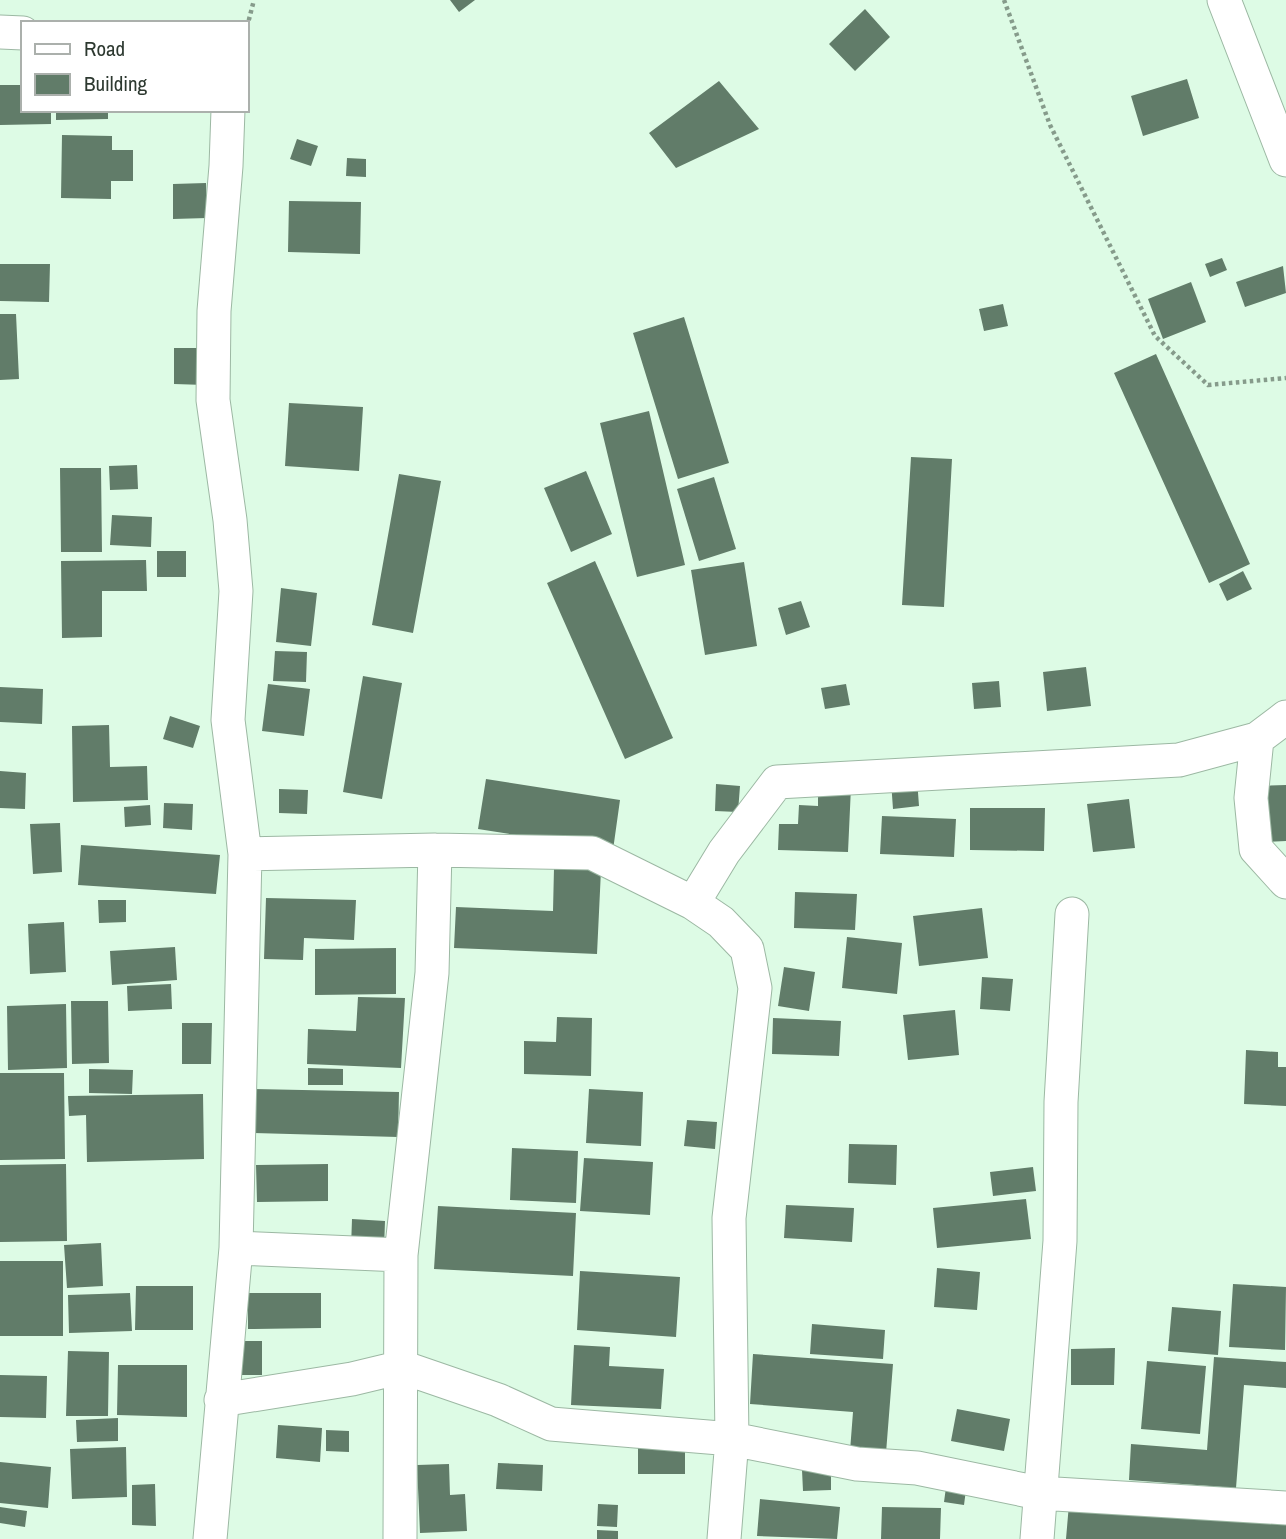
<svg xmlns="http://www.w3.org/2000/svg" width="1286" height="1539" font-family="'Archivo Narrow',sans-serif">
<rect width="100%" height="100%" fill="#ddfbe5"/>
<path fill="#617c69" d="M450 0H475L459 12Z
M865 9 890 37 855 71 829 44Z
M1187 79 1199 118 1143 136 1131 96Z
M719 81 759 129 676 168 649 133Z
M0 85H23V110H51V124L0 125Z
M56 110H108V119L56 120Z
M62 135 112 136V150H133V181H111V199L61 198Z
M297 139 318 146 311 166 290 159Z
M347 158 366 159V177L346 176Z
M206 183 207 218 173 219V184Z
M289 201 361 202 360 254 288 252Z
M1222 258 1227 270 1210 277 1205 264Z
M0 264H50L49 302 0 301Z
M1283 266 1286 293 1245 307 1236 282Z
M1191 282 1206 322 1163 339 1148 299Z
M1003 304 1008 326 984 331 979 309Z
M0 314H16L19 379 0 380Z
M684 317 729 463 678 479 633 333Z
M174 348H205V385L174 384Z
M1156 354 1250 564 1209 583 1114 373Z
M289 403 363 407 359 471 285 466Z
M649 411 685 565 637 577 600 423Z
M911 457 952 459 944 607 902 605Z
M137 465 138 489 110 490 109 466Z
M60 468H101L102 552H61Z
M586 471 612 534 571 552 544 488Z
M399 474 441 481 413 633 372 625Z
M714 477 736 549 699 561 677 489Z
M112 515 152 517 151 547 110 545Z
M157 551H186V577H157Z
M146 560 147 591H102V637L62 638 61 561Z
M595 561 673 738 625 759 547 583Z
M744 562 757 646 705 655 691 570Z
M1243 571 1252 589 1227 601 1219 584Z
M281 588 317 593 311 646 276 642Z
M801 601 810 627 786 635 778 608Z
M275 651 307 652 306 682 273 681Z
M1086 667 1091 706 1047 711 1043 672Z
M363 676 402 683 382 799 343 792Z
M999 681 1001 707 974 709 972 683Z
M268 684 310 689 304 736 262 731Z
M846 684 850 705 825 709 821 688Z
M0 687 43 689 42 724 0 722Z
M170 716 200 726 193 748 163 739Z
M109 725 110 767 147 766 148 800 73 802 72 726Z
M0 771 26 773 25 809 0 808Z
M486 779 620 800 613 850 478 829Z
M917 779 919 806 893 809 891 781Z
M716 784 740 786 738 812 715 811Z
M1286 785V841L1262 842 1259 786Z
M818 786 851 787 848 852 778 850 779 824H798L799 805 818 806Z
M279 789 308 790 307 814 279 813Z
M1129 799 1135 848 1093 852 1087 804Z
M164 803 193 804 192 830 163 828Z
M150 805 151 825 125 827 124 807Z
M970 808H1045L1044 851 970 850Z
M882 816 956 819 954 857 880 854Z
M60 823 62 872 33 874 30 824Z
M81 845 220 855 216 894 78 885Z
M554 868 601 870 597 954 454 948 456 907 553 911Z
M795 892 857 894 855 930 794 928Z
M266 898 356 900 354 940 304 938 303 960 264 959Z
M98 900H126V922L99 923Z
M982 908 988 958 919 966 913 916Z
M64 922 66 972 30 974 28 924Z
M847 937 902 943 897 994 842 988Z
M175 947 177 980 112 985 110 951Z
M396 948V994L315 995V949Z
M784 967 815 972 809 1011 778 1006Z
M982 977 1013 979 1010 1011 980 1009Z
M171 984 172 1009 128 1011 127 986Z
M358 997 405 998 401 1068 307 1064 308 1029 356 1031Z
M71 1001H108L109 1063 72 1064Z
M66 1004 67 1068 8 1070 7 1006Z
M955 1010 959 1055 908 1060 903 1015Z
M557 1017 592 1018 591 1076 524 1074V1041L556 1042Z
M773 1018 841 1021 839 1056 772 1054Z
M182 1023H212L211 1064H182Z
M1246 1050 1278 1052V1067H1286V1106L1244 1104Z
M308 1068 343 1069V1085H308Z
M89 1069 133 1070 132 1094 89 1093Z
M0 1073H64L65 1159 0 1160Z
M254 1089 399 1092 398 1137 252 1133Z
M589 1089 643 1092 641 1146 586 1143Z
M203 1094 204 1159 87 1162 86 1115 69 1116 68 1096Z
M687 1120 717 1122 715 1149 684 1146Z
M849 1144 897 1145 896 1185 848 1183Z
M512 1148 578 1151 576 1203 510 1200Z
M584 1158 653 1162 650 1215 580 1211Z
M66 1164 67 1241 0 1242V1165Z
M328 1164V1201L257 1202 256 1165Z
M1033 1167 1036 1191 993 1196 990 1172Z
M1026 1199 1031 1239 937 1248 933 1208Z
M786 1205 854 1208 852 1242 784 1238Z
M438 1206 576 1213 573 1276 434 1269Z
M352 1219 385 1221 384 1249 351 1248Z
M101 1243 103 1286 67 1288 64 1245Z
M0 1261H63V1336H0Z
M937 1268 980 1272 977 1310 934 1307Z
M580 1271 680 1277 676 1337 577 1330Z
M1233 1284 1286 1287 1285 1350 1229 1347Z
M136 1286H193V1330H135Z
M130 1293 132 1331 69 1333 68 1295Z
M248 1293H321V1328L248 1329Z
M1172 1307 1221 1311 1218 1355 1168 1351Z
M812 1324 885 1330 883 1359 810 1354Z
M236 1341H262V1375H236Z
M574 1345 610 1347 609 1366 664 1369 661 1409 571 1405Z
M1115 1348 1114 1385H1071V1349Z
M68 1351 109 1352 108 1416H66Z
M753 1354 893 1364 886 1453 850 1451 853 1412 750 1404Z
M1214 1357 1286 1362V1388L1244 1385 1236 1488 1129 1480 1131 1444 1207 1450Z
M1147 1361 1206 1366 1200 1434 1141 1429Z
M118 1365H187V1417L117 1415Z
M0 1375 47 1376 46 1418 0 1417Z
M957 1409 1010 1419 1004 1451 951 1441Z
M118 1418V1441L77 1442 76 1420Z
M278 1425 322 1428 320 1462 276 1458Z
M326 1430 349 1431V1452L326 1451Z
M638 1440H685V1474H638Z
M126 1447 127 1497 72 1499 70 1449Z
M0 1462 51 1467 48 1508 0 1503Z
M498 1463 543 1465 542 1491 496 1489Z
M449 1464 450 1495 465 1494 467 1531 420 1533 417 1465Z
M831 1469V1490L803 1491 802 1470Z
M947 1480 967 1482 964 1505 944 1502Z
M155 1484 156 1526 132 1525V1485Z
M760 1499 840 1507 837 1539 757 1536Z
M598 1504 618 1505 617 1527 597 1526Z
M1069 1504 1286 1522V1539H1066Z
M0 1507 27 1511 25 1527 0 1523Z
M882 1507 941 1508 940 1539H881Z
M597 1530 618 1531V1539H597Z"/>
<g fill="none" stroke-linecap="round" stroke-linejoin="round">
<defs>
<path id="minor" d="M1224 0 1286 160
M0 32 23 33
M1257 739 1251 798 1256 849 1286 882
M245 854 435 850 592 853 693 903 721 922 747 949 755 988 729 1218 732 1439 724 1539
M693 903 724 852 777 782 1179 760 1257 739 1286 717
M236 1248 401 1255
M221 1400 352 1379 402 1367 498 1400 551 1424 732 1439 857 1464 917 1468 1039 1493 1286 1508
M210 1539 236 1248 245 854 228 720 236 591 230 520 213 400 214 311 226 166 228 110
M400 1539 401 1255 432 973 435 850
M1037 1539 1060 1241 1061 1102 1072 914"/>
</defs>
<use href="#minor" stroke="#9cb8a3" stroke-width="35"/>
<path stroke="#869b8b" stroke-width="4.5" stroke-dasharray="3.5 3.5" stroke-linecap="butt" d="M1004 0 1050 125 1155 336 1208 385 1286 378
M247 27 254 0"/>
<use href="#minor" stroke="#fff" stroke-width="33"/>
</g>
<rect x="21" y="21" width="228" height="91" fill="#ffffff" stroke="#abb0ac" stroke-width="2"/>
<rect x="35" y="44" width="35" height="10" fill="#ffffff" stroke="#abb0ac" stroke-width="2"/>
<text x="84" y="56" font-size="21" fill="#2d3930">Road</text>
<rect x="35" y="74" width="35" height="21" fill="#617c69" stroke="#abb0ac" stroke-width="2"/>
<text x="84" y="91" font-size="21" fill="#2d3930">Building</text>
</svg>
